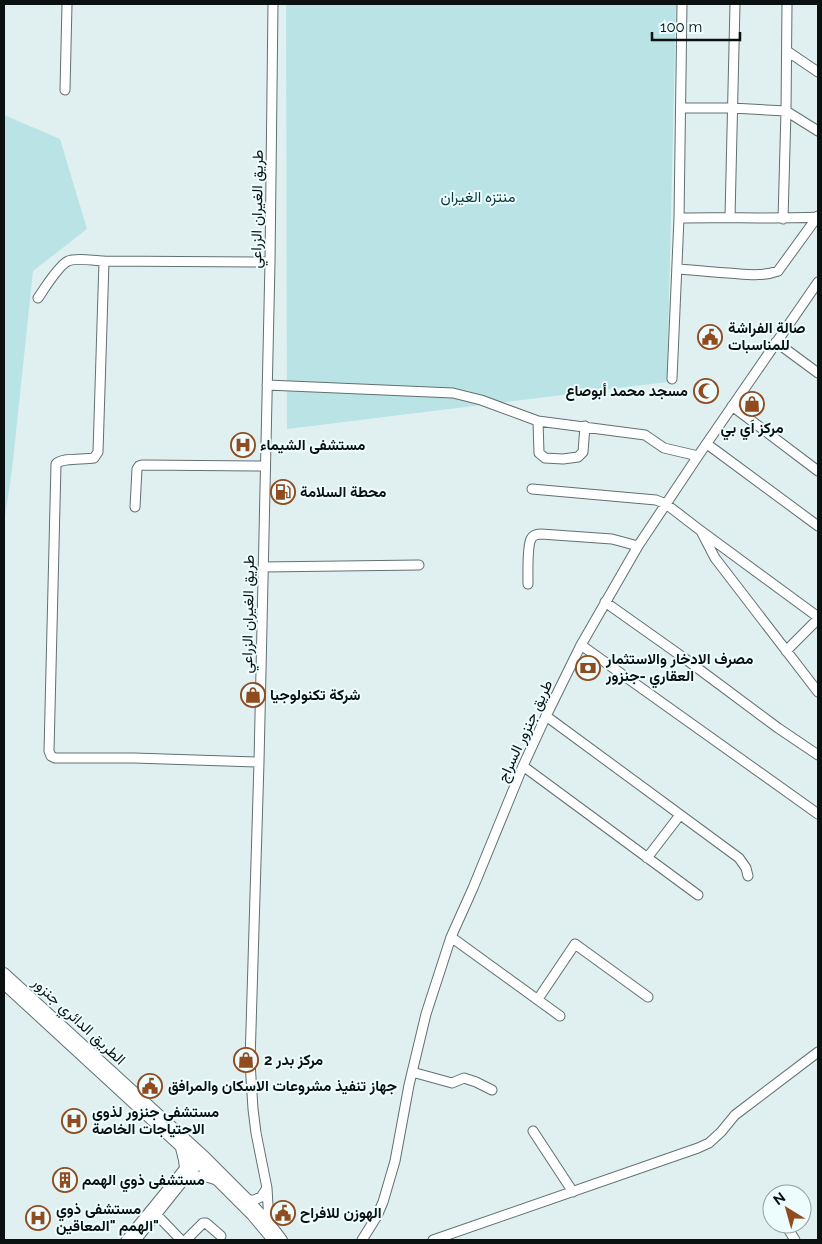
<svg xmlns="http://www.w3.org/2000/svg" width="822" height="1244" font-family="Raleway,Vazirmatn,sans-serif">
<rect width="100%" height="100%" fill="#e0f0f1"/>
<path fill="#b9e3e5" d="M286 4H676L667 382 287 429Z
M4 115 60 139 87 229 33 271 12 470 4 523Z"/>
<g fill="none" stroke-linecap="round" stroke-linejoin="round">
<defs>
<path id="minor" d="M787 51 818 72
M65 90 67 4
M681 108H732L786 111 818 131
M730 217 735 4
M679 218C725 217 772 219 818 217
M783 219 786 111 787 4
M104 261 98 452 94 458C83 460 63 457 56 464L49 751 51 756 55 758H134L259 762
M677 269C694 270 711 272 728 273 745 274 762 277 778 271L818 216
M38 298C44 289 59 265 68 261 78 257 93 261 104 261L270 262
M776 342 818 373
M672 379 679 218 682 4
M267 385 453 393 481 400 538 421 645 435 664 448 698 456
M732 406 818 471
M538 421 539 453 545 458 563 459 578 457 583 452 585 426
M707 444 818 526
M532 489 656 500 666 504 701 531 818 617
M135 507 137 469 139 466 142 465 265 466
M702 533 715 558 818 692
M263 567 419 565
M528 584C528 574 527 547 531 539 533 535 537 534 541 534L612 539 638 546
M605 602 684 658 778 728 818 755
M581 645 818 814
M786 651 818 619
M546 716 739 858 746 868 748 876
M523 766 698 895
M647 858 680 815
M451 937 560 1016
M538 999 575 944 648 997
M412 1072 452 1083 464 1078 476 1082 492 1090
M533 1131 573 1192
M248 1200H254L261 1197 267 1188
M156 1214 181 1240
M269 1223 267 1188 256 1133 253 1109 250 1062 259 762 270 262 273 4
M785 1224 795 1240
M126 1240 189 1163
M136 1240 184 1180 202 1160
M186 1240 203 1223H206L221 1236
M362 1240 377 1216 383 1202 395 1161 409 1085 426 1014 451 937 473 888 523 766 546 716 581 645 638 546 698 456 818 282
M433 1240 698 1148 709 1143 721 1132 735 1115 818 1052"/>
<path id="major" d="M4 973 205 1157 248 1200 269 1223 282 1240
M4 984 217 1180 252 1215 273 1240
M181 1148 184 1160 185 1168
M184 1180C195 1175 204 1175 215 1179"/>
</defs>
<use href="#minor" stroke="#617071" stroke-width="11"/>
<use href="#major" stroke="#617071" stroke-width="12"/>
<use href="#minor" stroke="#fff" stroke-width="9"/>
<use href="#major" stroke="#fff" stroke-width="10"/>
</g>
<defs>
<symbol id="civic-ring" viewBox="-11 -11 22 22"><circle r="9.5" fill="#edfdfe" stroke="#904b1f" stroke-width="1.5"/><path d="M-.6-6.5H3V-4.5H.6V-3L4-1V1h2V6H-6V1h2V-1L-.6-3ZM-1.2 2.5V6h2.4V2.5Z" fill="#904b1f"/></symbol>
<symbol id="mosque-ring" viewBox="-11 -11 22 22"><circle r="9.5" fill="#edfdfe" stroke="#904b1f" stroke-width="1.5"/><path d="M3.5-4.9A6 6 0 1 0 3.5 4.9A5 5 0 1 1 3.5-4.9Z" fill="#904b1f"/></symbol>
<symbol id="shop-ring" viewBox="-11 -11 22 22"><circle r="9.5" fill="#edfdfe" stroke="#904b1f" stroke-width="1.5"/><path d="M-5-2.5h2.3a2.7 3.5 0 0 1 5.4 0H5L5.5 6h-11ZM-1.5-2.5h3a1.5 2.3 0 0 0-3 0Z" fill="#904b1f"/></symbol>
<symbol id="hospital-ring" viewBox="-11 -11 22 22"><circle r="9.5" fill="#edfdfe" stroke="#904b1f" stroke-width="1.5"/><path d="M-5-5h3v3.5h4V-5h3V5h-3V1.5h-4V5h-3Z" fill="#904b1f"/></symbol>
<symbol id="fuel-ring" viewBox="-11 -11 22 22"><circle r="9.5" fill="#edfdfe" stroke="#904b1f" stroke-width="1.5"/><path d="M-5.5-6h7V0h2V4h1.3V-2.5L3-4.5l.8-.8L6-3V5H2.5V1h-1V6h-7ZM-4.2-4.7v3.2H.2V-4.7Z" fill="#904b1f"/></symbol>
<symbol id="bank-ring" viewBox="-11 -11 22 22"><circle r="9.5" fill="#edfdfe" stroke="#904b1f" stroke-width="1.5"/><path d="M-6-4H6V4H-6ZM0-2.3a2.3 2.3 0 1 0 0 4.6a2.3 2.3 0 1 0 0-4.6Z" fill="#904b1f"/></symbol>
<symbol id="building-ring" viewBox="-11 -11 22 22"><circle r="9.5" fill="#edfdfe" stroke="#904b1f" stroke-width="1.5"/><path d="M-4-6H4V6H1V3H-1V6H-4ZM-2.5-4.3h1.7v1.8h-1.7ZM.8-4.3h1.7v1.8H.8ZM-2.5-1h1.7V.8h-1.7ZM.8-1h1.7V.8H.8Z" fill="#904b1f"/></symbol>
</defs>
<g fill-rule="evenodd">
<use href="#civic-ring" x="696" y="323" width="28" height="28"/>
<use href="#mosque-ring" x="692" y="377" width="28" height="28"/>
<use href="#shop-ring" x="738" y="390" width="28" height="28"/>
<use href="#hospital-ring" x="229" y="431" width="28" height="28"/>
<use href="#fuel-ring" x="269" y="478" width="28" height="28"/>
<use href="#bank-ring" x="574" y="654" width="28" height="28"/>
<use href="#shop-ring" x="239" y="681" width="28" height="28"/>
<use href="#shop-ring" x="232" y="1046" width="28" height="28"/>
<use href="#civic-ring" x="136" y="1072" width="28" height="28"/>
<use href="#hospital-ring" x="60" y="1107" width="28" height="28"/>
<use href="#building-ring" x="51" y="1166" width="28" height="28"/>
<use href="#civic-ring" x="269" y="1199" width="28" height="28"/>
<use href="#hospital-ring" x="24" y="1204" width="28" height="28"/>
</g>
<g text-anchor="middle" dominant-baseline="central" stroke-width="4" stroke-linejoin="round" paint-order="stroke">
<g font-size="15" fill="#06393b" stroke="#edfdfe">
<text x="478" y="197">منتزه الغيران</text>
</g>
<g font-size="15" fill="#0b1010" stroke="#edfdfe">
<text transform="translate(257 209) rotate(-89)">طريق الغيران الزراعي</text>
<text transform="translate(248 614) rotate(-89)">طريق الغيران الزراعي</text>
<text transform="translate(525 731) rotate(-65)">طريق جنزور السراج</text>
<text transform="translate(79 1021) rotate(43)">الطريق الدائري جنزور</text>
</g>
<g font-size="15" font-weight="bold" fill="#0b1010" stroke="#edfdfe" text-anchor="start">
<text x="728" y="328">صالة الفراشة<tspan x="728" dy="17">للمناسبات</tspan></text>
<text x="688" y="391" text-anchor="end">مسجد محمد أبوصاع</text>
<text x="752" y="428" text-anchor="middle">مركز اَي بي</text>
<text x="260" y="445">مستشفى الشيماء</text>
<text x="300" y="492">محطة السلامة</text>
<text x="606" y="659">مصرف الادخار والاستثمار<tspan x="606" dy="17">العقاري -جنزور</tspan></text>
<text x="270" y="695">شركة تكنولوجيا</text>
<text x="264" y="1060">مركز بدر 2</text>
<text x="168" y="1086">جهاز تنفيذ مشروعات الاسكان والمرافق</text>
<text x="92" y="1112">مستشفي جنزور لذوي<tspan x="92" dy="17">الاحتياجات الخاصة</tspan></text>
<text x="82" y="1180">مستشفى ذوي الهمم</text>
<text x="56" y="1209">مستشفى ذوي<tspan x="56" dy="17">الهمم "المعاقين"</tspan></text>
<text x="300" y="1213">الهوزن للافراح</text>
</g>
</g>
<rect width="822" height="1244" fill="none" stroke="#0b1010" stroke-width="10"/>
<g transform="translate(787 1209) rotate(323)"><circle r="24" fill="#edfdfe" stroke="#939e9f"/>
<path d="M0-4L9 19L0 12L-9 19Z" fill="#904b1f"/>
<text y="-8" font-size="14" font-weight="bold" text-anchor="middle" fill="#0b1010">N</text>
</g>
<path d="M652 32v8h88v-8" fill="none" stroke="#0b1010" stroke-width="2.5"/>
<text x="660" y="32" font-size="15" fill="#0b1010" stroke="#edfdfe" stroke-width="4" paint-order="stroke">100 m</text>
</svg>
